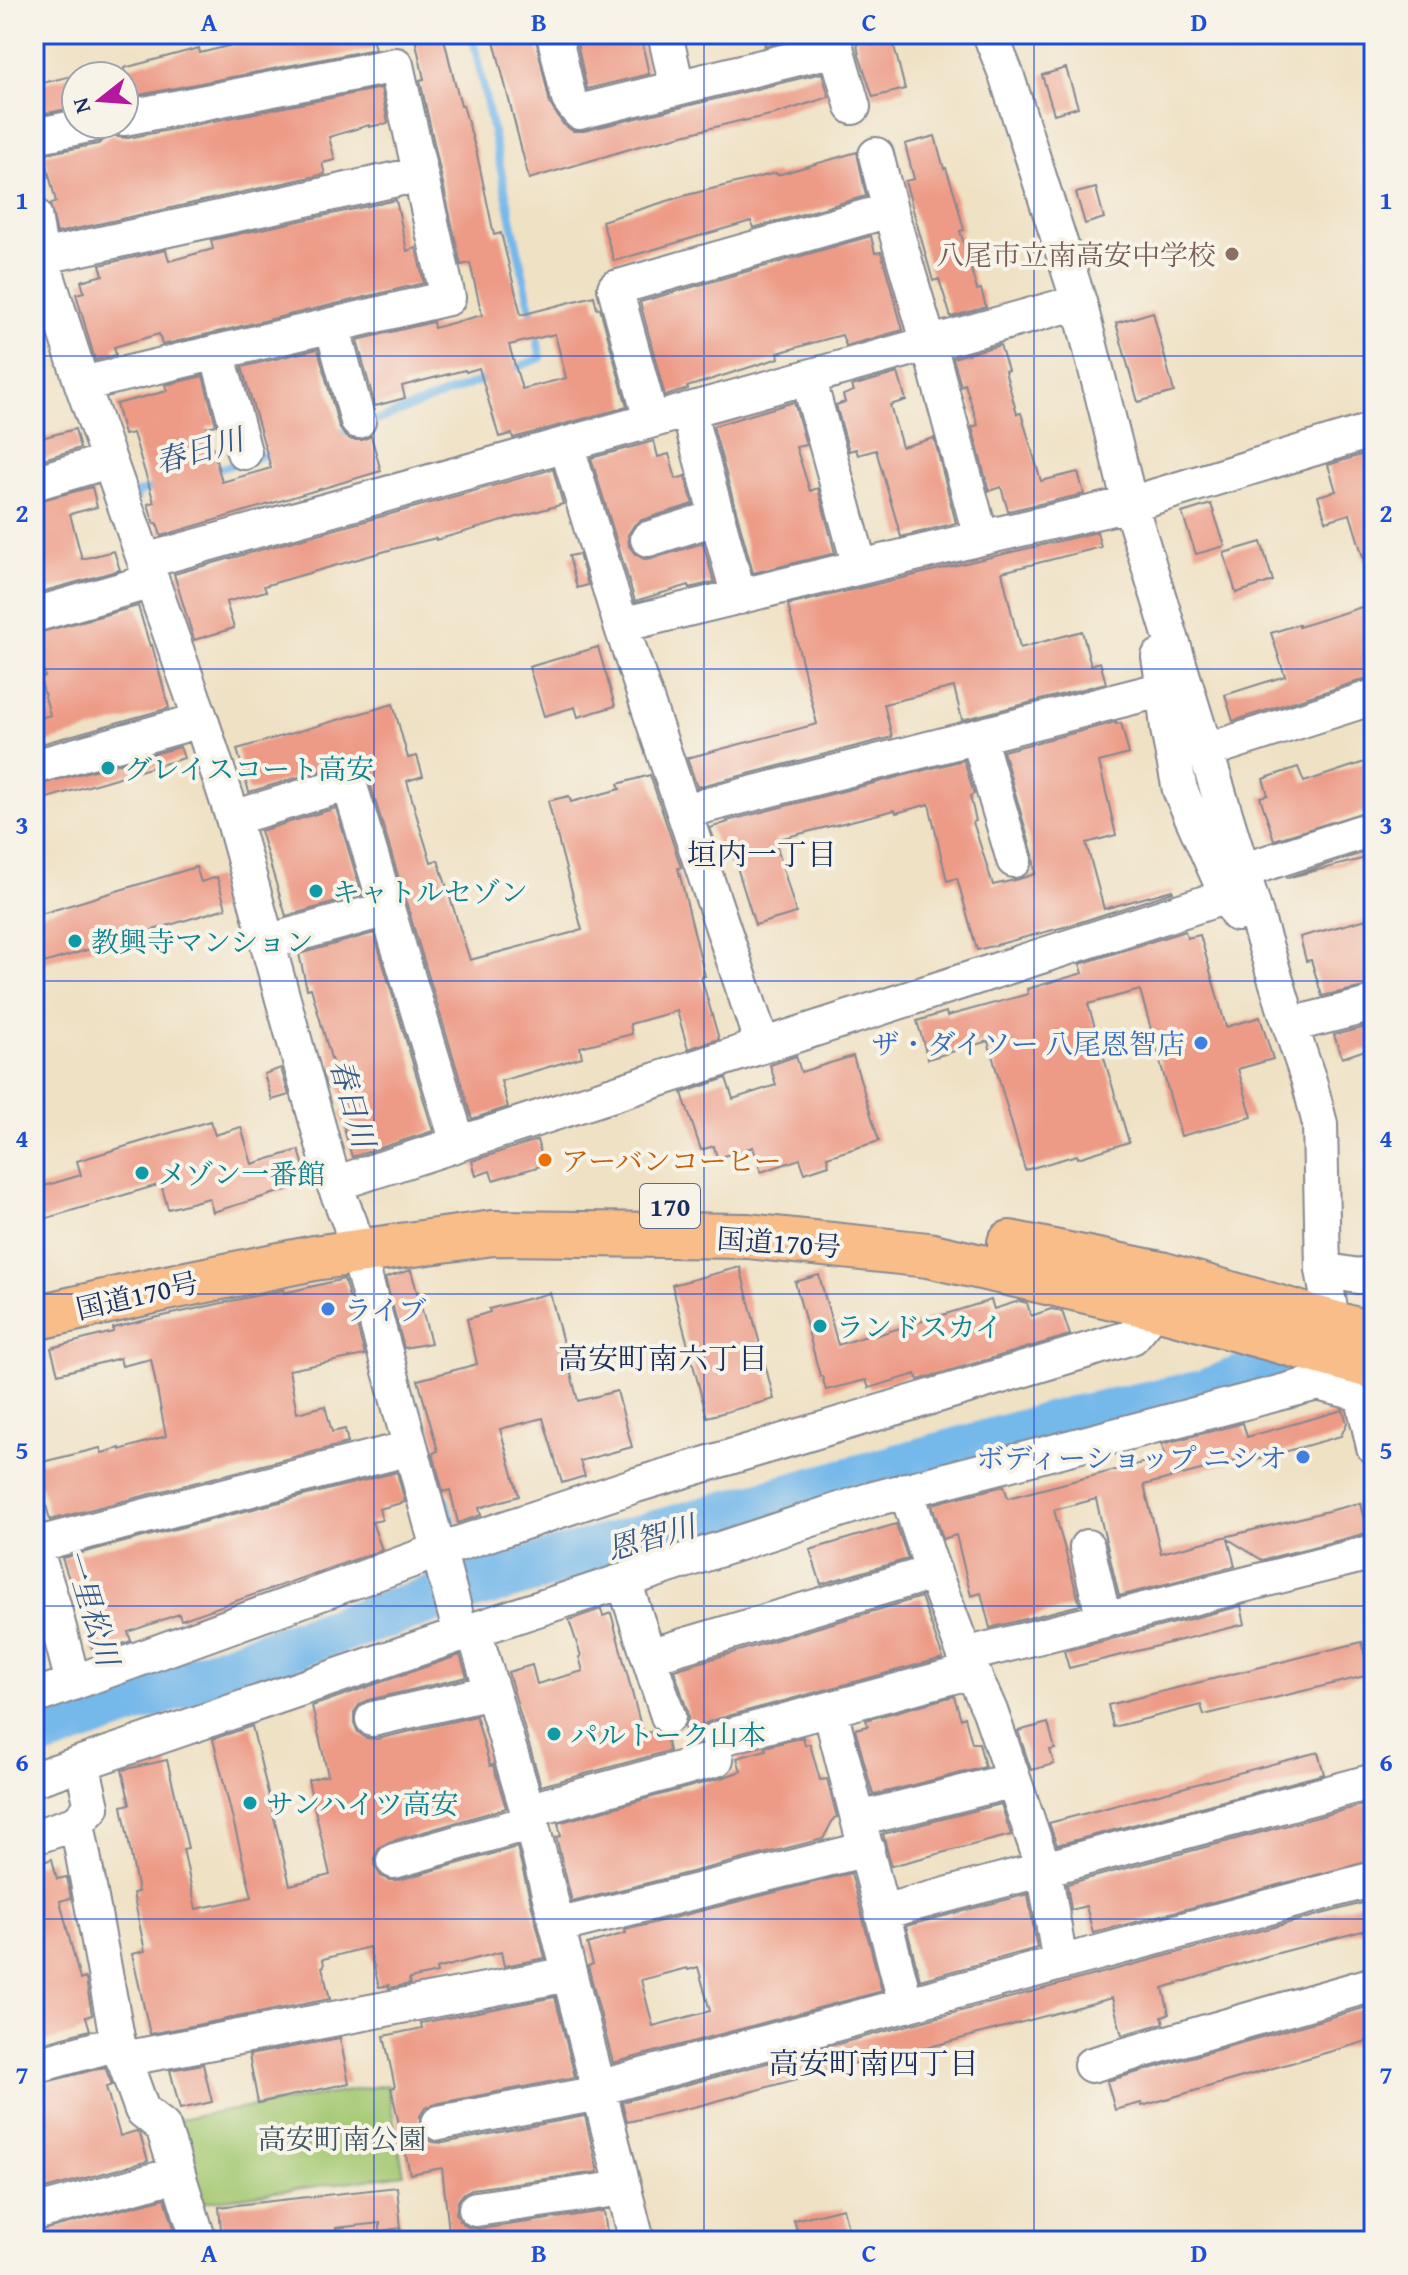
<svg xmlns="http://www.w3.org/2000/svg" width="1408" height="2275" font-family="'Gentium Book Plus','Noto Serif JP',serif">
<rect width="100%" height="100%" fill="#f7f3e8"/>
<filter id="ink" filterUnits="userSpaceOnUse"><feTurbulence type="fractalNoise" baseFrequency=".0125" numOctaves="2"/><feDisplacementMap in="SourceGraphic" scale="16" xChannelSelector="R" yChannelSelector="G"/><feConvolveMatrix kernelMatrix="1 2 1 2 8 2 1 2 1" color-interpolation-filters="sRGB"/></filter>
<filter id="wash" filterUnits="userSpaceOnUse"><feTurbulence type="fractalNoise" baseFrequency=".006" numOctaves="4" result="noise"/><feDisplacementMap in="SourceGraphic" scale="32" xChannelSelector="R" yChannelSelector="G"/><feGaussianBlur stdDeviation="1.8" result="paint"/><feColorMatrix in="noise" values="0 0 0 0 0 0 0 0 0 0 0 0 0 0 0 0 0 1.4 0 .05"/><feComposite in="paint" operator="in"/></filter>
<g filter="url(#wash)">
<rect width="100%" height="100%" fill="#efe1c4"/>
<path fill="#a5c973" stroke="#607c68" stroke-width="2" d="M387 2085 404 2174 197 2203 173 2120Z"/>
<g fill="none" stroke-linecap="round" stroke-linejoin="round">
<path stroke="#74b8ea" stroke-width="8" d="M472 34 541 358 507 371
M334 435 360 427 490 377
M212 471 275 452
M137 498 136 493 160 486
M417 1407 456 1536
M34 1517 43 1534
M461 1553 471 1587
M90 1684 99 1714"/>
<path stroke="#74b8ea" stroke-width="48" d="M34 1736 313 1638 471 1587 627 1542 1072 1420 1203 1394 1275 1366"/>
</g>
<g id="blocks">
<path fill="#ed9b87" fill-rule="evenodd" d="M277 34H371L375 49 124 98V68L199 48 200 53Z
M414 34H443L454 80 461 105H463L477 154 494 235 501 233 521 315 594 296 597 309 600 308 627 407 513 438 512 434 499 437 479 368 466 372 465 370 402 386 405 398 375 406 357 340 433 322 434 328 482 315 470 263 461 265 420 80 424 79ZM555 334 566 378 522 389 509 345Z
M505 34H535L550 104 563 124 573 131H584L822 73 829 97 775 114 743 121V120L643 145 529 179 493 37Z
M575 34H640L649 74 587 89Z
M763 34H805L806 36 765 46Z
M855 34H891L905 89 873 97 859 55Z
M1066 68 1078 107 1054 114 1042 75Z
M76 75V107L39 115 34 85Z
M381 88 388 123 369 127V125L329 137 335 160 322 163 325 174 57 233 50 204 56 202 44 154 98 144 113 134 118 137 128 138Z
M935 136 944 169 946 168 955 195 964 230 960 231 977 290 981 289 986 307 951 317 939 279 933 281 905 181 914 179 905 144Z
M857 152 866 196 753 228 751 221 614 261 602 221 687 195 776 173 777 175Z
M1096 188 1104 218 1085 224 1076 193Z
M396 200 407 251 416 248 424 283 162 345 159 334 114 347 116 355 95 360 76 294 84 292 81 281 103 275 100 265 166 250 169 261 213 249 211 240Z
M871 236 875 253 881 252 903 330 846 346 842 335 812 343 778 353 779 358 687 387 688 389 665 396 640 302Z
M1153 312 1174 392 1138 402 1116 323Z
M1000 345 1008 370 1005 371 1017 414 1021 413 1041 481 1078 472 1084 494 1008 511 1001 487 989 491 972 427 978 425 965 384 961 386 953 358Z
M318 349 339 427 345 436 352 440H362L371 436 381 471 161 536 157 523 154 524 148 504 154 502 133 433 124 435 116 404 167 391 165 385 203 376 216 425 207 427 222 482 271 468 242 367Z
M898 373 906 400 890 405 902 447 934 438 956 523 901 537 876 450 858 455 856 449 849 451 836 405 845 402 843 395 854 391 852 386Z
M794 402 806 445 796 447 810 491 818 488 835 553 753 573 713 426Z
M75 429 80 448 34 462V440Z
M654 441 658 457 669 454 676 479 685 476 693 504 642 520 634 525 628 535 629 546 635 554 644 559 654 558 703 543 714 582 689 588V585L635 601 591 458Z
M1374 451V576L1369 577 1350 514 1326 521 1318 496 1336 491 1328 465Z
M553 469 563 504 436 540V538L400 547 264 586 266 591 226 602 234 628 194 640 174 574Z
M92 487 97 507 70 514 82 559 114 551 120 570 34 594V502Z
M1211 504 1225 546 1196 554 1182 513Z
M1097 532 1101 547 1002 572 1020 648 1082 631 1091 665 1100 662 1106 683 962 720 954 687 884 704 892 737 697 787 687 758 817 724 788 605Z
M1261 542 1273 581 1236 593 1224 553Z
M579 554 588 585 577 588 569 556Z
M1374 603V673L1367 675 1368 678 1233 721 1225 695 1285 676 1271 633 1299 624V627Z
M138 606 150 646 152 645 169 708 34 746V720L50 715 40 678 45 677 34 634Z
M598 647 615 706 578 717 575 707 544 716 529 667Z
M393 704 408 758 417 756 423 776 407 781 419 824 431 862 438 860 470 960 582 930 548 801 569 796 571 802 620 789 618 784 650 775 681 867 678 868 705 976 701 977 719 1039 688 1049 677 1011 630 1024 632 1034 580 1047 582 1057 501 1081 508 1107 472 1119 368 777 363 769 354 764H343L249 792 237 749Z
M1116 722V724L1121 723 1129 754 1099 762 1116 835 1086 843 1104 909 1172 890 1173 892 1068 926 977 950 957 878 947 881 929 804 896 813 895 810 775 840 796 913 755 925 732 851 720 855 710 828 728 822 727 821 964 760 974 794 970 796 976 821 973 822 993 885 1019 879 1035 874 1033 855 1003 751Z
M180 747 184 758 34 802V786Z
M1374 759V809L1274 840 1260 797 1268 795 1263 779 1298 767 1304 782Z
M336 808 362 895 286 916 260 831Z
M1374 849V856L1286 878Z
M196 867 201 882 217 877 226 908 34 966V916Z
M1374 917V985L1322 996 1311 960 1306 961 1300 937Z
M1185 931 1187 938 1200 935 1226 1027 1260 1017 1273 1059 1238 1069 1252 1117 1181 1136 1140 990 1088 1004 1129 1142 1078 1158 1077 1155 1025 1170 988 1041 928 1059 917 1021 946 1012 947 1016 1028 994 1027 989 1083 973 1080 964Z
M374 933 433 1131 352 1157 340 1113 346 1111 311 988 307 989 299 954Z
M1374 1025V1047L1342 1058 1334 1035Z
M796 1056 801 1072 853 1056 879 1141 827 1157 829 1165 805 1173 800 1159 761 1172 753 1147 717 1158 714 1146 701 1150 682 1093 726 1078 733 1099 776 1085 770 1065Z
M281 1068 289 1095 272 1100 264 1074Z
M210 1121 215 1135 241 1127 252 1164 299 1150 309 1183 213 1212 209 1198 168 1209 161 1184 34 1222V1189L81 1175 77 1161Z
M537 1140 544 1165 493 1180 490 1171 476 1176 472 1161Z
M740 1267 774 1399 707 1417 672 1285Z
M411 1270 431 1343 404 1348 385 1278Z
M819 1275 838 1345 873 1334 874 1336 991 1300 994 1309 1019 1301 1027 1303 1031 1316 1051 1309 1062 1311 1070 1335 918 1380 916 1374 869 1388 866 1380 826 1390 822 1376H820L795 1282Z
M344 1279 365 1355 289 1370 297 1413 325 1406 332 1432 345 1429 348 1443 50 1520 41 1486 34 1488V1464L100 1448 102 1453 120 1448V1450L166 1436 151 1359 122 1366 120 1358 58 1374 51 1348 113 1332V1328L154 1318 245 1298 283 1290 284 1293Z
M550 1293 578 1401 617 1391 632 1447 580 1461 585 1476 562 1483 543 1418 500 1429 519 1496 479 1508 481 1515 458 1523 450 1490 443 1492 433 1453 438 1451 418 1380 477 1364 467 1319 490 1312 489 1309Z
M1343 1410 1347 1423 1341 1436 1252 1461 1250 1457 1144 1485 1161 1553 1360 1503 1367 1533 1262 1560 1228 1539 1235 1566 1119 1596 1096 1499 1054 1510 1080 1605 990 1628 981 1593 971 1596 956 1535 943 1539 932 1504 1004 1486 1008 1498 1165 1457 1162 1444 1243 1423 1247 1437Z
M397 1472 405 1502 379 1509 382 1520 372 1522 382 1550 181 1620 179 1614 128 1632 131 1641 94 1654 62 1558Z
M896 1524 908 1559 821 1584 810 1550Z
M921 1597 943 1658 713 1720 704 1724 701 1730 686 1734 684 1727 688 1719 687 1710 674 1670Z
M1241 1606 1245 1624 1069 1668 1064 1651Z
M601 1609 603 1616 611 1613 643 1734 655 1731 666 1736 669 1751 541 1786 508 1672 532 1665 537 1684 583 1671 579 1657 581 1656 569 1620Z
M1362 1642 1369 1675 1204 1715 1201 1705 1113 1727 1108 1705Z
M460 1655 467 1677 368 1700 360 1704 354 1712V1724L358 1732 366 1738 377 1739 476 1716 490 1766 493 1765 506 1808 389 1842 379 1848 375 1857V1866L381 1876 390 1880H399L517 1847 545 1958 504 1966 501 1952 436 1969 437 1973 409 1979 410 1984 389 1988V1985L379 1987 369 1947 323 1959 324 1966 322 1967 330 1999 150 2034 132 1954 145 1951 133 1893 138 1892 122 1806 130 1804 122 1770 167 1760 188 1848 183 1849 196 1909 252 1897 213 1739 252 1726 290 1885 330 1875 308 1780 328 1775 312 1706Z
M954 1696 961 1719 965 1717 972 1743H979L985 1767 873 1795 855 1729 868 1726 866 1720Z
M1048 1723 1055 1749 1050 1750 1054 1764 1031 1770 1018 1731Z
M803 1737 805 1745 810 1744 820 1780 827 1779 837 1817 834 1818 823 1839 572 1902 556 1837 561 1836 558 1823 721 1778 741 1771 737 1758 766 1750 765 1747Z
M1318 1752 1324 1774 1057 1845 1049 1823Z
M1374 1802V1860L1093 1933 1086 1906 1071 1910 1067 1884Z
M1001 1804 1011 1835 891 1866 883 1834Z
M52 1859 57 1879 67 1877 71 1898 60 1901 80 1980 85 1978 86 1980 92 2015 86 2017 90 2030 34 2045V1865Z
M851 1873 882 1991 613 2063 588 1966 593 1964 587 1944 626 1933 625 1930ZM698 1967 710 2011 653 2026 641 1980 687 1968 688 1970Z
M1028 1894 1037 1948 920 1980 906 1926Z
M1374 1900V1928L1267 1956 1163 1988 1169 2014 1162 2016 1164 2023 1122 2035 1112 1998 941 2044 852 2064 702 2105 627 2122 622 2102Z
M555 1997 575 2077 435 2104 425 2108 420 2116V2127L424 2137 432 2142 443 2143 585 2116 598 2172 472 2189 464 2193 458 2201 456 2213 460 2221 468 2227 479 2229 604 2211 608 2241H450L442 2168 410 2174 391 2088 395 2087 384 2036 422 2028 421 2023Z
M1374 2005V2039L1142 2106 1141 2103 1115 2110 1107 2081Z
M340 2038 349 2083 258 2103 249 2055Z
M203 2064 212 2102 180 2109 170 2070Z
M105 2067 112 2085 106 2087 120 2136 136 2131 140 2134 148 2161 34 2192V2085Z
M397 2187 401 2228 380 2231V2223L336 2228V2235L312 2238 311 2234 248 2241H222L219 2207Z
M165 2198 178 2241H34V2232Z
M843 2208 851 2241H800L794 2220Z"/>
</g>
</g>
<g filter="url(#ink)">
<use href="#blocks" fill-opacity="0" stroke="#858891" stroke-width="2"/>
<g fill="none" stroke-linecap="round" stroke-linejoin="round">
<defs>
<path id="minor" d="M554 34 569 99 579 112 835 49
M665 34 677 87
M832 34 853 107
M990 34 1006 74 1079 302 1130 504 1286 1013 1309 1081 1320 1124 1323 1270 1330 1309 1333 1323 1362 1394 1374 1447
M34 136 94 124
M876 155 890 210
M34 215 41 257 82 384 201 720 233 818 334 1184 350 1223 461 1634
M41 257 420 174
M332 325 358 421
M217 352 244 452
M808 377 860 567
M82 384 448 298 396 65 124 118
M688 410 739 597
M651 420 615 288 890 210 929 344 981 538
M566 444 621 625 762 1044
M34 483 108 461
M648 539 718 517
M145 561 1079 302
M34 615 152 581
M621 625 981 538 1130 504 1374 430
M1159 657 1164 689 1168 729 1180 790 1227 896 1237 914
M978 736 1014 860
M1206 751 1374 697
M34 767 201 720
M684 811 1164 689
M233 818 349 783 458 1143
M1242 871 1374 828
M267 942 387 909
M1290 1025 1374 1004
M334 1184 1227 896
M1323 1270 1358 1276 1374 1273
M34 1545 410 1448
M34 1545 53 1605 73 1683
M1087 1547 1104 1620
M624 1581 668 1716
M474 1631 531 1822 637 2241
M965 1655 1374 1552
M649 1656 934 1572
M34 1697 437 1551 636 1485 1132 1337 1157 1307
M830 1710 906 2005
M373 1719 492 1692
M718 1739 972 1671
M34 1779 461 1634 870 1500 1317 1383 1362 1394
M527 1811 716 1759
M859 1819 1002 1783
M77 1823 118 2043 142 2110 163 2127 199 2241
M34 1837 77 1823 92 1807 82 1763
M394 1861 531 1822
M882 1912 1374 1781
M557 1926 867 1849
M1060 1963 1374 1879
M123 2059 569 1974
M1091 2065 1374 1984
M34 2066 118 2043
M598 2088 1060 1963 1044 1869 990 1711 965 1655 929 1560 906 1490
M439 2123 599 2093
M476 2209 624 2188
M34 2213 178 2174"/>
<path id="highway" d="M1010 1243 1161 1274 1374 1335
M34 1318 162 1289 314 1258 493 1233 748 1236 928 1255 1157 1307 1374 1367"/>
</defs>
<use href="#minor" stroke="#858891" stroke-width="38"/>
<use href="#highway" stroke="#858891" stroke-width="48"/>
<use href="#minor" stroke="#fff" stroke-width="34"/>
<use href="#highway" stroke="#f8bd88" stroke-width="44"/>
</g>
</g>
<path fill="none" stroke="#1d4ed8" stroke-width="2" stroke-opacity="0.55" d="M374 34V2241M704 34V2241M1034 34V2241M34 356H1374M34 669H1374M34 981H1374M34 1294H1374M34 1606H1374M34 1919H1374"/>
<circle fill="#8d6e63" stroke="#f7f3e8" stroke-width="3" cx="1232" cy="254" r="8"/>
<g fill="#0f9aa8" stroke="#f7f3e8" stroke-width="3">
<circle cx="108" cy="768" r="8"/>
<circle cx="316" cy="891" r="8"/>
<circle cx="75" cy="941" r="8"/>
<circle cx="142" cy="1173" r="8"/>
<circle cx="820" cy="1326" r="8"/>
<circle cx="554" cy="1734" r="8"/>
<circle cx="250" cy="1803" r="8"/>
</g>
<g fill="#3f7fe0" stroke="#f7f3e8" stroke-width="3">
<circle cx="1201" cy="1043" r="8"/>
<circle cx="328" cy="1309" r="8"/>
<circle cx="1303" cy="1457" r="8"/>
</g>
<circle fill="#e8710a" stroke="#f7f3e8" stroke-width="3" cx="545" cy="1160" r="8"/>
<g text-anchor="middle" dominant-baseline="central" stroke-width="8" stroke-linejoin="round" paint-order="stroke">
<rect fill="#f7f3e8" stroke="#5d6a87" stroke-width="2" x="640" y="1184" width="60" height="44" rx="6"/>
<g font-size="26" font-weight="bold" fill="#1b2f5e">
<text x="670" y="1206">170</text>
</g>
<g font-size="28" fill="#785e54" stroke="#f7f3e8" text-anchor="end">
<text x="1216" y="254">八尾市立南高安中学校</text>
</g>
<g font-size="28" fill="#0d838f" stroke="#f7f3e8" text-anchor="start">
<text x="124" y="768">グレイスコート高安</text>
<text x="332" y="891">キャトルセゾン</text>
<text x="91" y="941">教興寺マンション</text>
<text x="158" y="1173">メゾン一番館</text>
<text x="836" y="1326">ランドスカイ</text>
<text x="570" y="1734">パルトーク山本</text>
<text x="266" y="1803">サンハイツ高安</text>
</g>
<g font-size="28" fill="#366cbe" stroke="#f7f3e8" text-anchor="end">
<text x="1185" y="1043">ザ・ダイソー 八尾恩智店</text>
<text x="344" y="1309" text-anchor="start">ライブ</text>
<text x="1287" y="1457">ボディーショップ ニシオ</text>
</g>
<g font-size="28" fill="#c56008" stroke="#f7f3e8" text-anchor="start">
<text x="561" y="1160">アーバンコーヒー</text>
</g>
<g font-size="28" fill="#1b2f5e" stroke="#f7f3e8">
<text transform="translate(779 1242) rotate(4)">国道170号</text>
<text transform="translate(137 1295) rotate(-13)">国道170号</text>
</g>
<g font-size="28" fill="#3e5663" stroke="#f7f3e8">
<text x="342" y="2138">高安町南公園</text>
</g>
<g font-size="30" font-style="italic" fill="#365888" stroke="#f7f3e8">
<text transform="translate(199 450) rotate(-16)">春日川</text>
<text transform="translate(353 1103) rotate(74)">春日川</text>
<text transform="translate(651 1537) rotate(-16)">恩智川</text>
<text transform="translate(92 1607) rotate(73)">一里松川</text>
</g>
<g font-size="30" fill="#1b2f5e" stroke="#f7f3e8">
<text x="762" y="854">垣内一丁目</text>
<text x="663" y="1358">高安町南六丁目</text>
<text x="874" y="2063">高安町南四丁目</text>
</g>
</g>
<rect width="1408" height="2275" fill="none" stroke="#f7f3e8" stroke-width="88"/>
<g transform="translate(100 100) rotate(253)"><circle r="38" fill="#f7f3e8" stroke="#9fa5b1" stroke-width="2"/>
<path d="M0-6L14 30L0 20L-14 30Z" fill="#b5179e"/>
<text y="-12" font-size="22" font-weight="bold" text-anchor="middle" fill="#1b2f5e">N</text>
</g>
<rect x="44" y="44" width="1320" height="2187" fill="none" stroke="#1d4ed8" stroke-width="3"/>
<g font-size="26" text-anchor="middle" font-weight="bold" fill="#1d4ed8">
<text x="209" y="31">A</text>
<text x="539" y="31">B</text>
<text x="869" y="31">C</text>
<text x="1199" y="31">D</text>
<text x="22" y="209">1</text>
<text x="1386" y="209">1</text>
<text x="22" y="522">2</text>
<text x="1386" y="522">2</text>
<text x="22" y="834">3</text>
<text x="1386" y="834">3</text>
<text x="22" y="1147">4</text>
<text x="1386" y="1147">4</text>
<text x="22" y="1459">5</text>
<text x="1386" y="1459">5</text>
<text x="22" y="1771">6</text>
<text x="1386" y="1771">6</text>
<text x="22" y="2084">7</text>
<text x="1386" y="2084">7</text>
<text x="209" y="2262">A</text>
<text x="539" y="2262">B</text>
<text x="869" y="2262">C</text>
<text x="1199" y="2262">D</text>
</g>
</svg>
